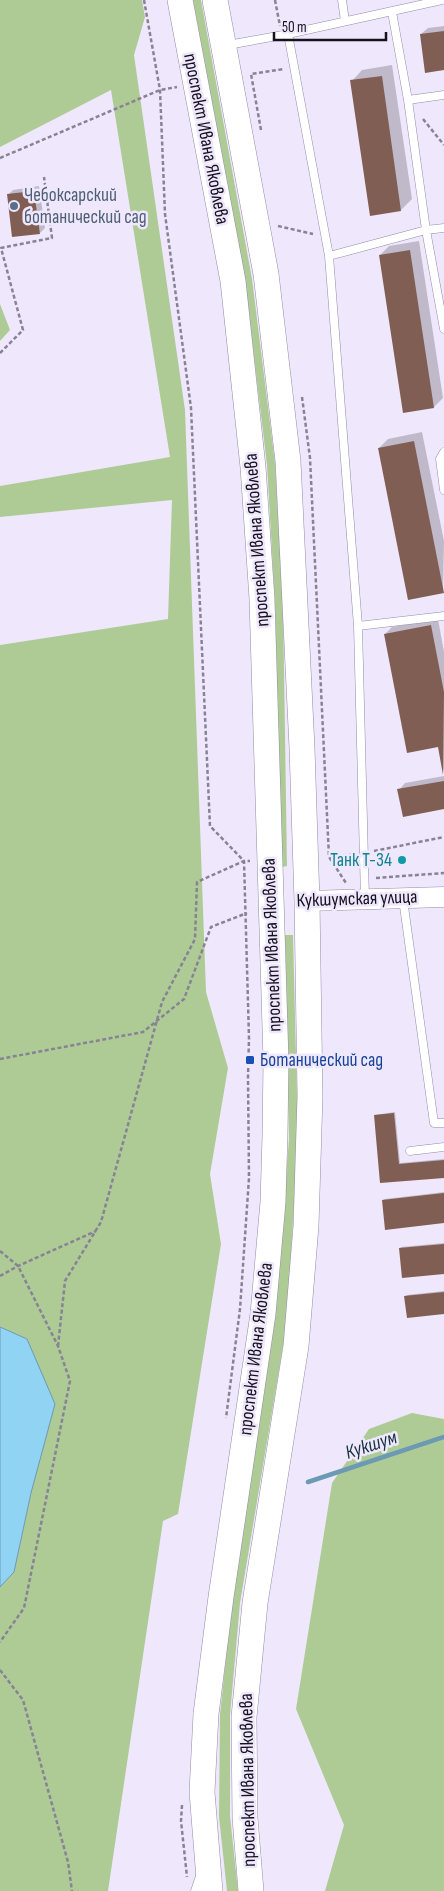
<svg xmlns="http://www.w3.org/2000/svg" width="444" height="1891" font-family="'Sofia Sans Condensed',sans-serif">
<rect width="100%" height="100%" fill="#efe8fd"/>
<path fill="#aecb96" d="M0 0H142L145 17 134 55 185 410 206 992 228 1068 210 1174 221 1244 178 1514 163 1521 108 1891H0V1587L14 1572 31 1493 27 1339 0 1327V645L168 619 172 500 0 517V486L170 457 111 90 0 147Z
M193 0H201L252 279 275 463 283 604 287 866 282 867 281 859 275 604 267 465 245 281Z
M0 304 10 330 0 341Z
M285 935H293L298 1137 287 1322 240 1603 230 1715V1816L238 1891H227L219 1817 220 1714 232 1601 275 1318 289 1139Z
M412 1413 444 1419V1891H325L344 1825 296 1709 332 1483 369 1429Z"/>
<path fill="#91d3f3" stroke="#6c99b3" d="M0 1327 27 1339 55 1404 31 1493 14 1572 0 1587Z"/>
<path fill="#0003" d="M444 26V69L421 34 428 28Z
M392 65 412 199 401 210 352 81 362 70Z
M39 186 45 228 40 233 8 195 13 190Z
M419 241 443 398 434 407 404 411 380 255 389 246Z
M422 432 444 541 443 592 379 448 388 439Z
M438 619 444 652V773L439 746 385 634 392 627Z
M444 776V808L399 790 405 783Z
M395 1112 400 1163 444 1159V1176L381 1182 375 1115Z
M444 1192V1222L383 1200 385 1199Z
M444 1243V1273L400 1249 401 1247Z
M444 1291V1312L406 1297 407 1295Z"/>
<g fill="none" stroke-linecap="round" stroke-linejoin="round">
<path stroke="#6c99b3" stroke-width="4.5" d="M308 1482 444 1437"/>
</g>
<path fill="#805e53" d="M444 31V70L425 73 420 34Z
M382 76 401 211 370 216 350 80Z
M34 191 40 234 12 237 7 194Z
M410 250 434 408 403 413 379 255Z
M414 441 444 593 408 600 378 448Z
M431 625 444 692 443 775 438 747 407 753 384 634Z
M444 781V809L403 817 397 789Z
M394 1113 399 1164 444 1160V1178L380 1183 374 1115Z
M444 1193V1223L385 1230 382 1200Z
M444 1244V1274L402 1278 399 1248Z
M444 1292V1314L407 1318 404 1296Z"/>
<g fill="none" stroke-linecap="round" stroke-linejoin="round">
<defs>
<path id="service" d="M342 0 345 21
M392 12 408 100 426 230 444 329
M288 34 329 256 358 626 365 899
M228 45 288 34 442 0
M408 100 444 95
M329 256 426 230 444 228
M444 452 440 459 444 490
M358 626 444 616
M403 899 434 1123H444
M410 1151 444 1147
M195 1891 200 1876"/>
<path id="tertiary" d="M307 901 444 897"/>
<path id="primary" d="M180 0 233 281 253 467 262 599 276 1061 275 1135 273 1202 263 1314 221 1597 206 1714 202 1792 210 1891
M215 0 266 274 288 461 302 748 307 901 310 1096 306 1226 296 1346 255 1603 244 1717 245 1818 251 1891"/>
</defs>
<use href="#service" stroke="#948aaa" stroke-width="9"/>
<use href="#tertiary" stroke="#948aaa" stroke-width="21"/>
<use href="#primary" stroke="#948aaa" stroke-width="26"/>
<path stroke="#888394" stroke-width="2.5" stroke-dasharray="4 2.5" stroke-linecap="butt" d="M144 0 160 90 165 214 191 408 210 826 244 861 249 1038 248 1077 249 1178 240 1309 226 1418
M275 0 280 26
M423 119 444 145
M261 130 251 74 284 69
M0 158 160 90 177 87
M278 226 313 234
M0 353 23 330 1 248 52 238 44 177
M302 397 310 458 329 857 346 883
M374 851 444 837
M330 857 354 854
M376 878 444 873
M0 1059 143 1032 184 999 211 927 247 913
M0 1251 18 1266 58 1346 70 1381 24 1608 0 1642
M0 1276 18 1266 96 1231
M58 1346 65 1281 101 1222 162 1002 195 939 197 882 244 861H250
M0 1670 23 1700 68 1862 72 1891
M182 1805 181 1821 187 1877"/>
<use href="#service" stroke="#fff" stroke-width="8"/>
<use href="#tertiary" stroke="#fff" stroke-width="20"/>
<use href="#primary" stroke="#fff" stroke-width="25"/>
</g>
<circle fill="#5c6f8a" stroke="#efe8fd" stroke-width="2" cx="14" cy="206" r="5"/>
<circle fill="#0f9aa8" stroke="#efe8fd" stroke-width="2" cx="402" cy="860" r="5"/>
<rect fill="#1a4fb4" stroke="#efe8fd" stroke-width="2" x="245" y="1055" width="10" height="10" rx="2.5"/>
<g text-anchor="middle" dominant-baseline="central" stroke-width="5" stroke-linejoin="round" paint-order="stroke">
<g font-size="19" fill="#15111d" stroke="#efe8fd">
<text transform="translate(206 139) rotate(79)">проспект Ивана Яковлева</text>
<text transform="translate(257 540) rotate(-94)">проспект Ивана Яковлева</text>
<text transform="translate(357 899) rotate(-2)">Кукшумская улица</text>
<text transform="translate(272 945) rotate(-92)">проспект Ивана Яковлева</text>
<text transform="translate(256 1349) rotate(-83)">проспект Ивана Яковлева</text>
<text transform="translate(248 1780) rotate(-91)">проспект Ивана Яковлева</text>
</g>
<g font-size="19" fill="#4e5e75" stroke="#efe8fd" text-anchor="start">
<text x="24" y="195">Чебоксарский<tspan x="24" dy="22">ботанический сад</tspan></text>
</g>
<g font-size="19" fill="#0d838f" stroke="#efe8fd" text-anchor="end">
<text x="392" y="860">Танк Т-34</text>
</g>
<g font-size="19" fill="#164399" stroke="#efe8fd" text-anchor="start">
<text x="260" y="1060">Ботанический сад</text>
</g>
<g font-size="20" font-style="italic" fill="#143240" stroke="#efe8fd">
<text transform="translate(371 1445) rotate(-18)">Кукшум</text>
</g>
</g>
<path d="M274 32v8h112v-8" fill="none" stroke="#15111d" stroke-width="2.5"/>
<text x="282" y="32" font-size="15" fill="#15111d" stroke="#efe8fd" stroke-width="4" paint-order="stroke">50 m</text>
</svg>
